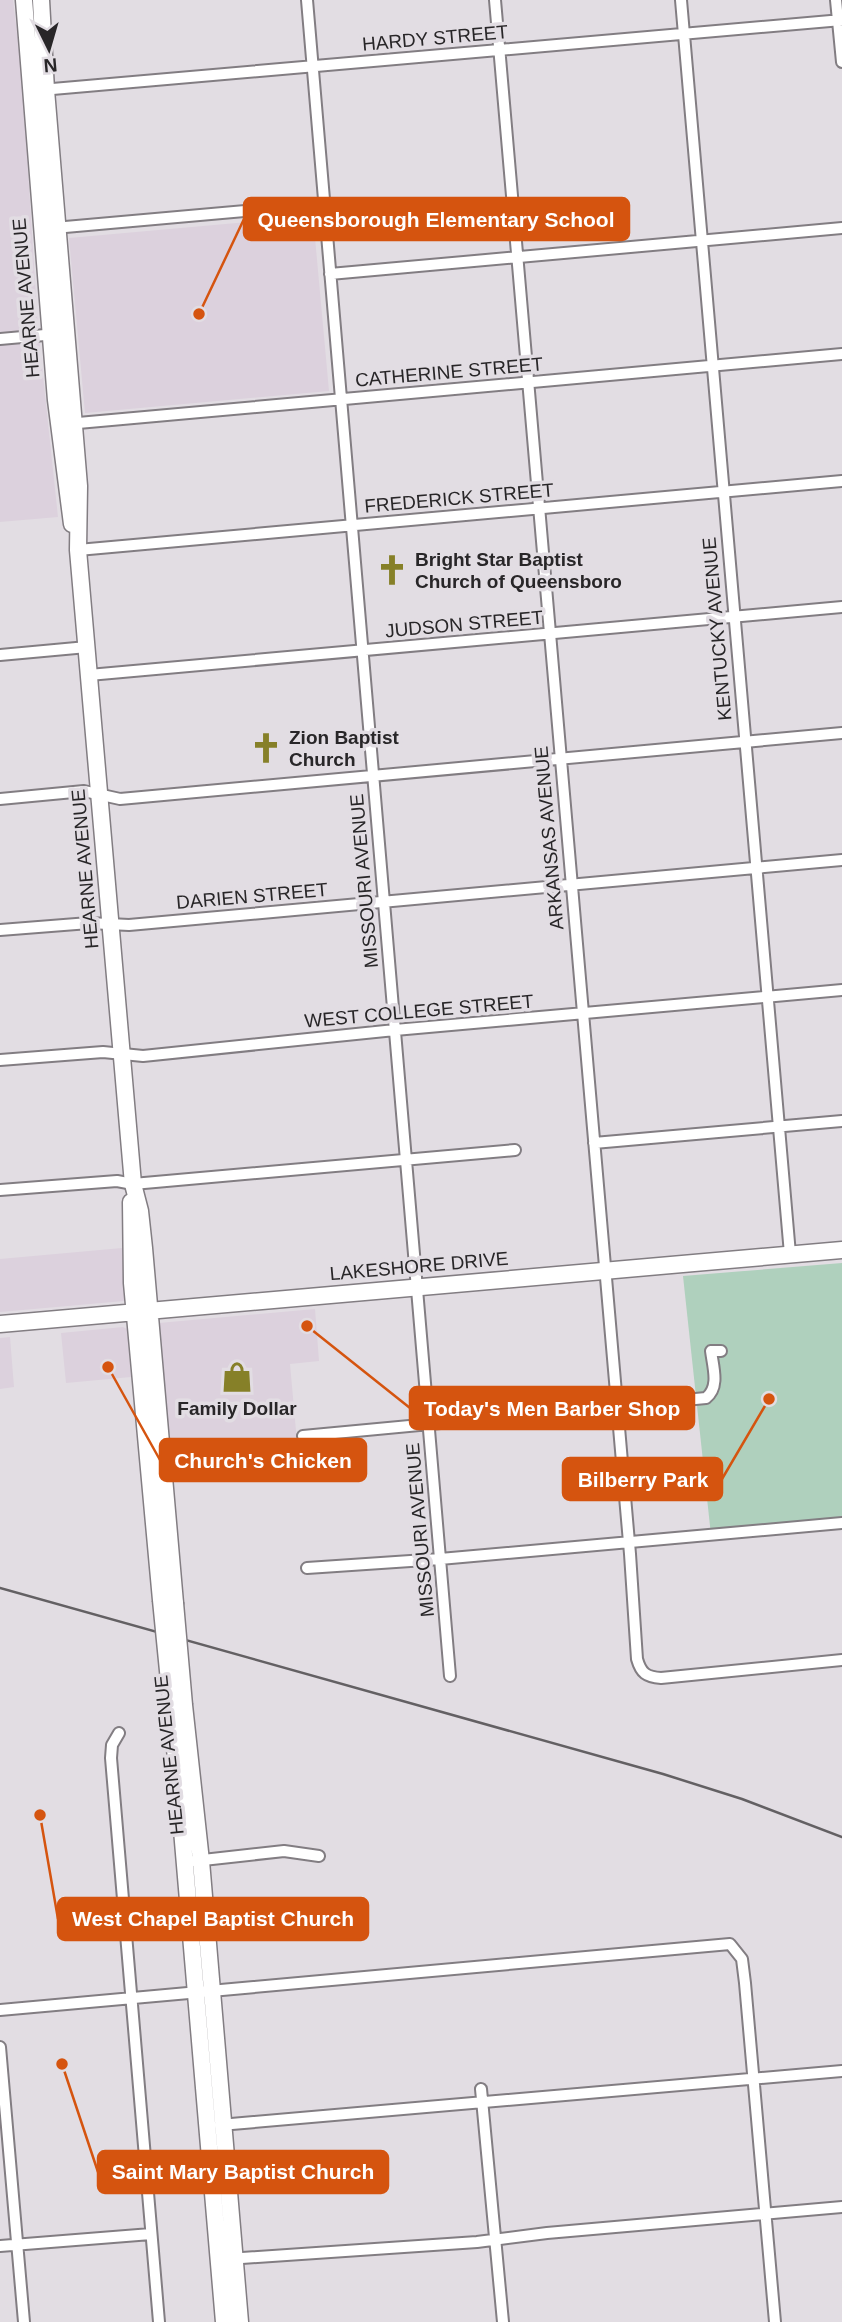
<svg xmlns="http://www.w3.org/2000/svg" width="842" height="2322" font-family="Helvetica,sans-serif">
<rect width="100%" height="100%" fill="#e2dde3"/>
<path fill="#dcd1dd" d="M0 0H13L22 75 38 328 58 517 0 522Z
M313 216 329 391 85 413 69 238Z
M122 1248 127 1298 124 1301 0 1312V1259Z
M315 1309 319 1361 290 1364 297 1442 171 1454 159 1323Z
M123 1327 127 1329 131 1377 66 1383 61 1333Z
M10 1337 14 1387 0 1389V1338Z"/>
<path fill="#afd0bd" d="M842 1263V1523L711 1535 683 1276Z"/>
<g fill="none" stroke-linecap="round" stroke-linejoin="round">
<defs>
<path id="minor" d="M307 0 450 1676
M495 0 630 1554 637 1659C641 1673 646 1677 661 1678L842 1660
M681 0 790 1254
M836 0 842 62
M41 90 842 20
M54 228 324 204
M330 274 842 228
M0 339 56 334
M67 424 842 354
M78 550 842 481
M0 655 87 647
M89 675 842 607
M0 799 84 791 120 799 842 733
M0 930 89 923 129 925 842 860
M0 1060 103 1052 143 1056 395 1030 842 990
M594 1143 842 1121
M0 1190 117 1181 133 1184 515 1150
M303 1436 706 1398C720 1387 713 1367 711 1351H721
M307 1568 440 1559 842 1523
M119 1733 112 1745 111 1758 159 2322
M194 1861 284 1851 319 1856
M0 2010 730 1944 742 1959 745 1983 775 2322
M0 2047 24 2322
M481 2089 503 2322
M220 2125 842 2071
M0 2246 151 2234
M228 2259 477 2242 547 2233 842 2207"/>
<path id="secondary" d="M24 0 56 400 72 524
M41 0 46 90 79 486 78 550 133 1184 140 1211 144 1248 175 1603
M131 1202 132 1283 161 1600
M0 1324 842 1250
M171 1701 224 2322
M184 1705 201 1861 240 2322"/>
</defs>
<use href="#minor" stroke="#827d82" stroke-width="14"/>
<use href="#secondary" stroke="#827d82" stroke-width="19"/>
<use href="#minor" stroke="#fff" stroke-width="10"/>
<use href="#secondary" stroke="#fff" stroke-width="16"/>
<path stroke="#636063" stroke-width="2.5" d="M0 1588 663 1774 742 1799 842 1837"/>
<defs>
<path id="secondary-bridge" d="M161 1600 171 1701
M175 1603 184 1705"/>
</defs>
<use href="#secondary-bridge" stroke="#827d82" stroke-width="19" stroke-linecap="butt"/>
<use href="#secondary-bridge" stroke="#fff" stroke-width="16"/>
</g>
<defs>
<symbol id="church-bare" viewBox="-9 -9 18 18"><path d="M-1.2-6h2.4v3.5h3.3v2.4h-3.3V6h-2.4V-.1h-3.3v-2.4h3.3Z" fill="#868028" stroke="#e2dde3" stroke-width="2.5" paint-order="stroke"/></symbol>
<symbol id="shop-bare" viewBox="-9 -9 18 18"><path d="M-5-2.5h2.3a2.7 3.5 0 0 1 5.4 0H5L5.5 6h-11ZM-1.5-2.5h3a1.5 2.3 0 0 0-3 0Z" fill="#868028" stroke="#e2dde3" stroke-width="2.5" paint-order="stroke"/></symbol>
</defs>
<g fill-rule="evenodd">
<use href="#church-bare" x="370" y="548" width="44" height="44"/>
<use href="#church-bare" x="244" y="726" width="44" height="44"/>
<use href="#shop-bare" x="215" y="1355" width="44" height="44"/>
</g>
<g text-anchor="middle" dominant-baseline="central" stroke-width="7" stroke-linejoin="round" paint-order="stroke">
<g font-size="19" fill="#282628" stroke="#e2dde3">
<text transform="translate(435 38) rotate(-5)">HARDY STREET</text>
<text transform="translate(26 298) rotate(-95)">HEARNE AVENUE</text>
<text transform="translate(449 372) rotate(-5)">CATHERINE STREET</text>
<text transform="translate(459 498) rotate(-5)">FREDERICK STREET</text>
<text transform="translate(464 624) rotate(-5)">JUDSON STREET</text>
<text transform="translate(717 629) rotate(-95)">KENTUCKY AVENUE</text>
<text transform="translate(549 838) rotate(-95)">ARKANSAS AVENUE</text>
<text transform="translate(85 869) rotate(-95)">HEARNE AVENUE</text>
<text transform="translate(364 881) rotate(-95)">MISSOURI AVENUE</text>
<text transform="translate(252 896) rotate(-5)">DARIEN STREET</text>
<text transform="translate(419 1011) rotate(-5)">WEST COLLEGE STREET</text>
<text transform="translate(419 1266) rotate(-5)">LAKESHORE DRIVE</text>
<text transform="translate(420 1530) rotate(-95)">MISSOURI AVENUE</text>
<text transform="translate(169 1755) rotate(-96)">HEARNE AVENUE</text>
</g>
<g font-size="19" font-weight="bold" fill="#282628" stroke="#e2dde3" text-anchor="start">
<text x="415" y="559">Bright Star Baptist<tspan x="415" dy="22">Church of Queensboro</tspan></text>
<text x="289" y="737">Zion Baptist<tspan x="289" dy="22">Church</tspan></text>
<text x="237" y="1408" text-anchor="middle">Family Dollar</text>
</g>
</g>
<path fill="none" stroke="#d5540f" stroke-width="2.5" d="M199 314L244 219M307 1326L410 1408M108 1367L160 1460M769 1399L722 1479M40 1815L58 1919M62 2064L98 2172"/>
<g fill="#d5540f" stroke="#e2dde3" stroke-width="2.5">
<circle cx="199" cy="314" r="7"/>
<circle cx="307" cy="1326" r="7"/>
<circle cx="108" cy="1367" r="7"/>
<circle cx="769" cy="1399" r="7"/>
<circle cx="40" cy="1815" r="7"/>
<circle cx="62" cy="2064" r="7"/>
</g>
<g fill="#d5540f" stroke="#d5540f" stroke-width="2.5">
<rect x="244" y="198" width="385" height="42" rx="7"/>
<rect x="410" y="1387" width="284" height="42" rx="7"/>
<rect x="160" y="1439" width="206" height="42" rx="7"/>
<rect x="563" y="1458" width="159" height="42" rx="7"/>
<rect x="58" y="1898" width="310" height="42" rx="7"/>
<rect x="98" y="2151" width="290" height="42" rx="7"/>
</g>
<g font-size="21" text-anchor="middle" font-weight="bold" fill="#fff">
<text x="436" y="227">Queensborough Elementary School</text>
<text x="552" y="1416">Today's Men Barber Shop</text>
<text x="263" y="1468">Church's Chicken</text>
<text x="643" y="1487">Bilberry Park</text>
<text x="213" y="1926">West Chapel Baptist Church</text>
<text x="243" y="2179">Saint Mary Baptist Church</text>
</g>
<g transform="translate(49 49) rotate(175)" stroke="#e2dde3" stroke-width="5" paint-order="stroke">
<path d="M0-5L12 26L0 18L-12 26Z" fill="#282628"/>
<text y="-10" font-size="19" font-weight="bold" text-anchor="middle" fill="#282628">N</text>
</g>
</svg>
